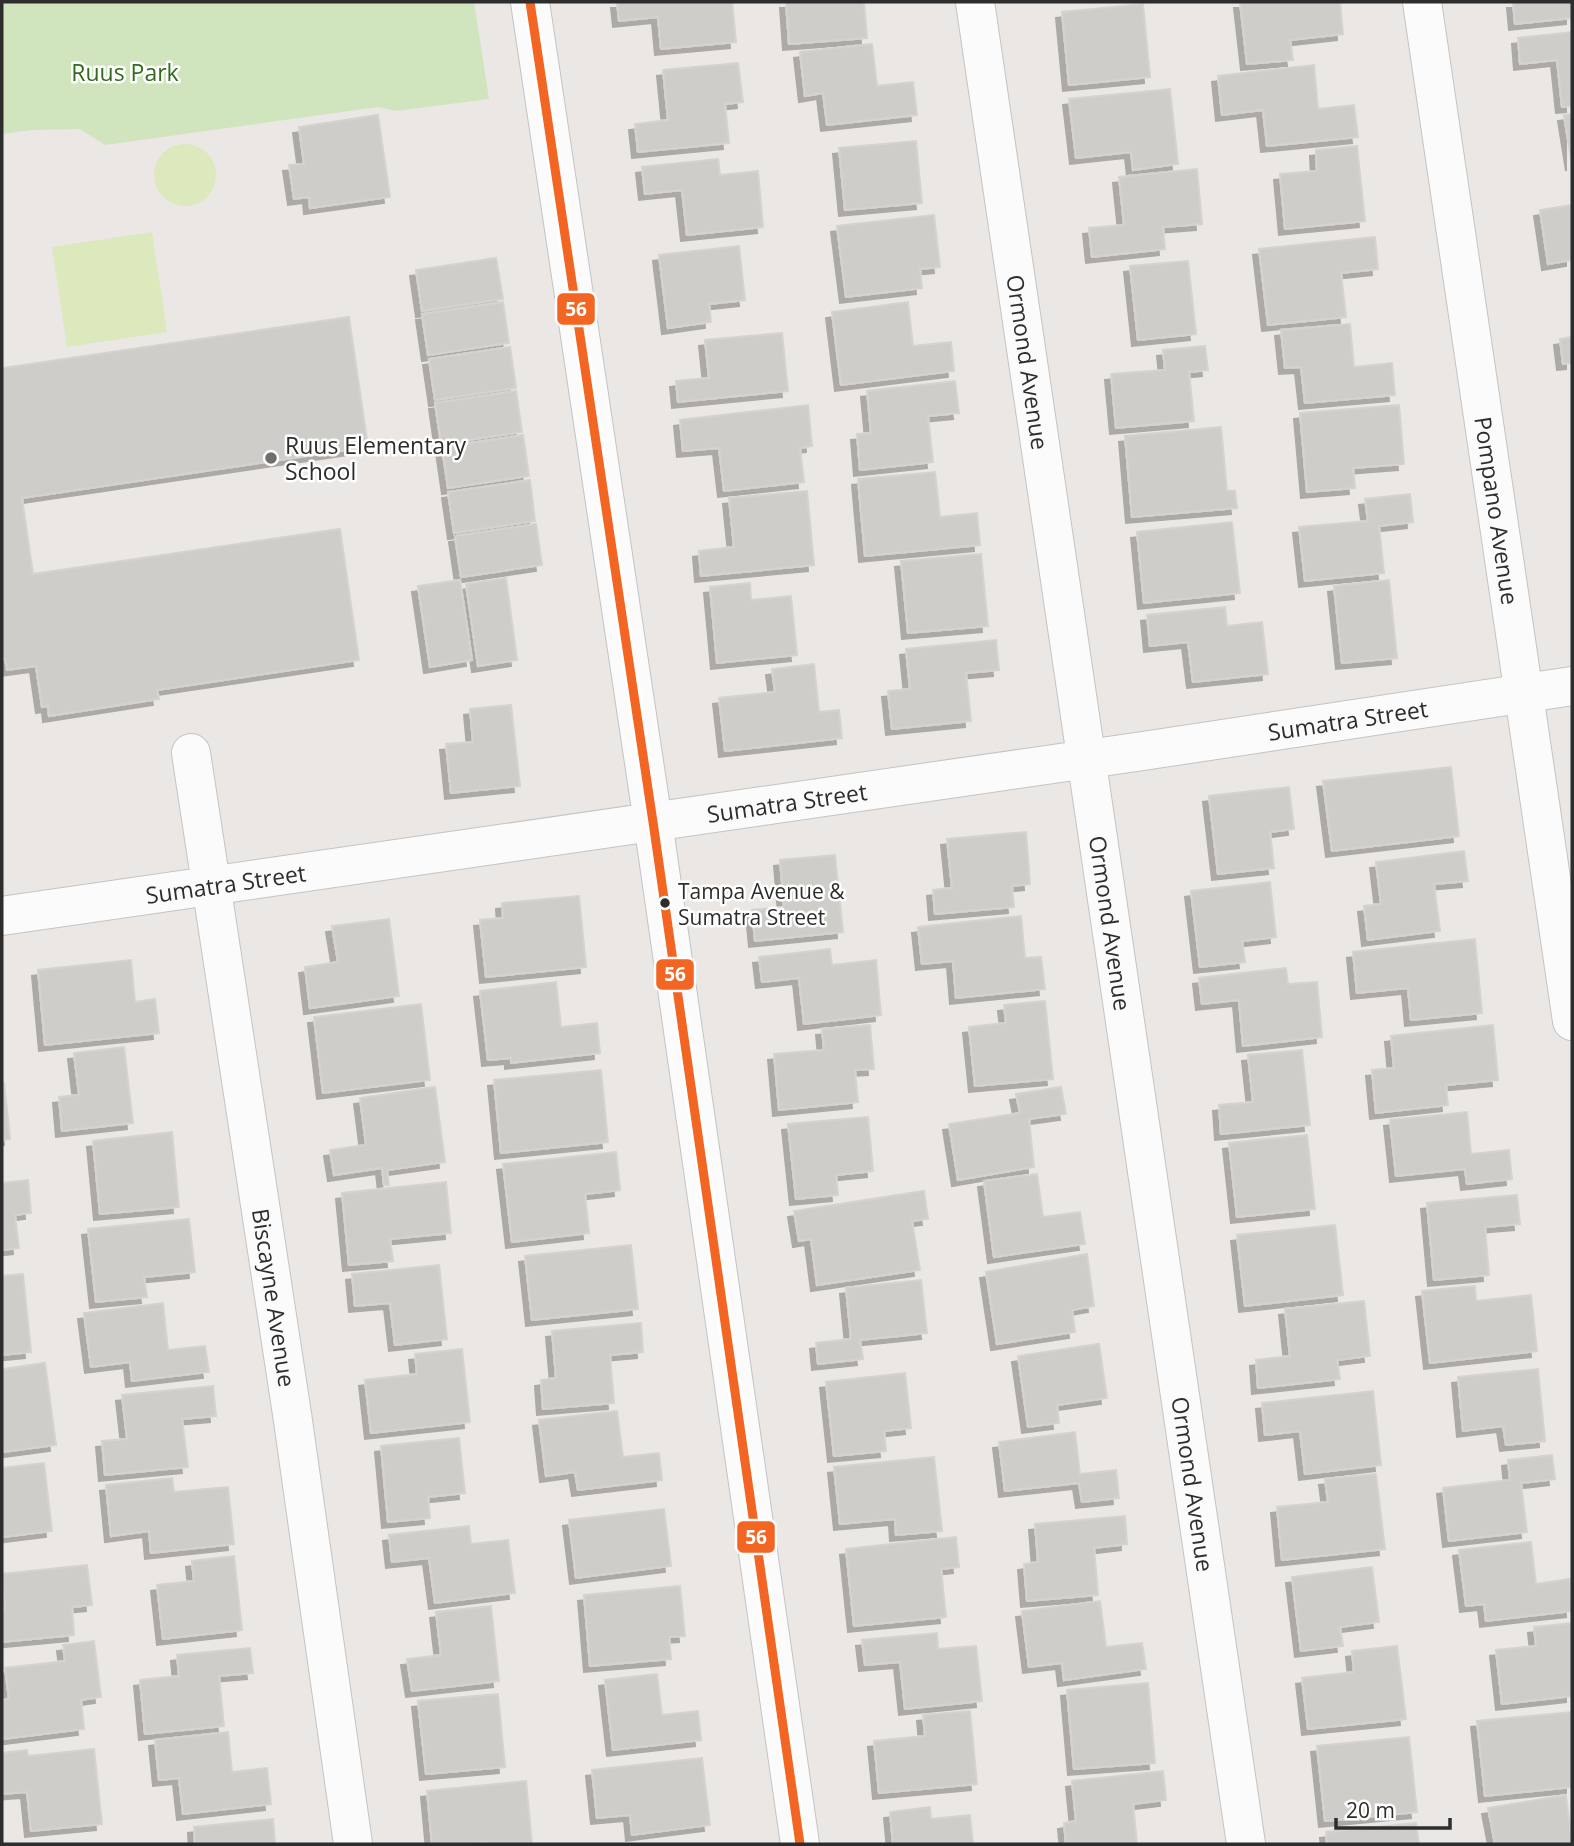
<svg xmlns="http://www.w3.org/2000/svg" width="1574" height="1846" font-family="'Open Sans',sans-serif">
<defs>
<filter id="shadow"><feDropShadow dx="-6" dy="6" stdDeviation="0" flood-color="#0004"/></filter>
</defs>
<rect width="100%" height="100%" fill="#eae7e4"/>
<path fill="#d0e5be" d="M2 2H474L489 99 396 111 378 107 105 145 80 129 32 130 2 134Z"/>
<path fill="#dbe9bc" d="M154 175a31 31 0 1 1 62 0a31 31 0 1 1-62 0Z
M152 232 167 332 67 347 52 247Z"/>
<path fill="#cfcdca" stroke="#d5d3d0" stroke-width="2" filter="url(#shadow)" d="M617 2H732L736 42 661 49 658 17 619 21Z
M786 2H864L867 38 789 44Z
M1240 2H1340L1343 34 1290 40 1293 60 1247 64Z
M1513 2H1572V18L1515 24Z
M1143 4 1150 77 1069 85 1062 12Z
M1572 32V106L1562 107 1557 60 1520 64 1518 38Z
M872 44 877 86 913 82 917 115 827 125 823 93 805 96 800 52Z
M738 63 743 102 725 104 729 143 638 152 635 124 668 120 663 70Z
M1314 65 1318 109 1354 105 1358 137 1267 146 1263 110 1222 115 1218 76Z
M1170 89 1178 164 1133 170 1131 152 1076 158 1069 99Z
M1572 114V165L1564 115Z
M378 115 390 197 310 208 309 197 294 199 289 165 304 164 299 127Z
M916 141 922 203 845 210 839 148Z
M1357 146 1365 221 1285 229 1280 174 1317 171 1316 150Z
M718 159 720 175 758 171 763 227 687 235 682 190 645 194 642 167Z
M1197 169 1202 224 1163 227 1165 249 1092 257 1089 228 1124 225 1119 177Z
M1572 205V260L1548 264 1540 210Z
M934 215 940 267 920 269 922 288 846 297 837 226Z
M1375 237 1378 269 1341 273 1346 317 1268 325 1259 249Z
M739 246 745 300 709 304 711 322 668 328 659 255Z
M496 258 503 299 422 311 416 270Z
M1188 261 1196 334 1138 340 1130 266Z
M503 302 509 343 428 355 422 314Z
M908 302 913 346 951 342 954 371 841 385 832 312Z
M349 317 368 447 22 498 33 574 340 529 359 660 157 690 159 699 49 716 48 706 42 707 36 666 7 670 5 659H2V368Z
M1350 324 1354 367 1392 363 1395 395 1305 403 1301 367 1285 368 1281 330Z
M782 333 788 391 678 402 676 381 709 378 705 340Z
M1572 337V363L1563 364 1560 339Z
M1205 346 1208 370 1189 372 1194 421 1116 428 1111 374 1165 370 1163 350Z
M510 347 516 388 435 400 429 359Z
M955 381 959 413 928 416 933 462 860 470 857 434 871 433 867 391Z
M516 391 522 432 441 444 435 403Z
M808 405 812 446 800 448 804 482 724 491 719 448 683 451 680 420Z
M1399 405 1404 464 1353 468 1355 488 1307 492 1300 413Z
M1221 427 1227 491H1235L1237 508 1132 517 1125 436Z
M523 435 529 476 448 488 442 447Z
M935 472 940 517 977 513 980 545 865 556 858 479Z
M530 480 535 521 454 533 448 492Z
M807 491 814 565 701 576 699 551 734 547 729 498Z
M1410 494 1413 522 1379 526 1384 573 1305 581 1299 527 1368 521 1365 499Z
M1232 522 1240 593 1144 603 1137 532Z
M536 524 542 565 461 577 455 536Z
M981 554 988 626 908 633 901 561Z
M506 578 517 660 478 666 466 584Z
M460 580 472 660 430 667 418 586Z
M1389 580 1397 658 1342 663 1334 586Z
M750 583 751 600 791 596 797 655 717 663 710 587Z
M1225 607 1227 626 1262 622 1268 674 1193 682 1188 642 1150 646 1147 615Z
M996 640 999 670 966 673 971 721 892 729 888 691 910 689 906 649Z
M814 664 819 712 839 710 842 738 725 751 719 698 775 692 772 669Z
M511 705 520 786 451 793 446 744 473 742 470 709Z
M1451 767 1459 836 1332 851 1323 781Z
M1289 787 1294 829 1270 832 1274 868 1218 874 1209 796Z
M1026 832 1030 884 1012 886 1014 907 935 914 933 890 952 888 947 839Z
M1464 851 1468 881 1434 884 1440 931 1368 940 1364 906 1381 904 1376 862Z
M835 855 843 932 755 941 752 910 784 907 780 860Z
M1270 882 1276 937 1242 941 1245 962 1200 967 1191 891Z
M579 896 586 967 486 977 480 920 503 918 502 903Z
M1021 916 1025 958 1041 957 1045 989 956 998 953 961 922 964 918 927Z
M389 919 399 996 310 1008 305 967 338 962 332 926Z
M1475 939 1482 1013 1411 1020 1408 988 1357 993 1353 952Z
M830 949 832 965 876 960 881 1015 804 1024 799 978 762 982 759 957Z
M131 960 135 1002 155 999 159 1033 45 1045 38 970Z
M1286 968 1288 984 1317 982 1322 1037 1243 1046 1239 1000 1202 1004 1199 978Z
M556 982 561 1027 597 1023 600 1053 511 1063V1058L488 1060 480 991Z
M1045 1001 1053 1079 975 1086 969 1027 1006 1023 1004 1005Z
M421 1004 430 1080 323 1093 314 1017Z
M870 1025 874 1069 855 1070 858 1102 779 1110 774 1054 824 1050 822 1029Z
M1493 1025 1498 1080 1446 1085 1448 1105 1376 1113 1372 1070 1394 1068 1391 1036Z
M124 1047 133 1123 62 1131 59 1097 79 1095 74 1053Z
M1302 1050 1310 1125 1221 1134 1219 1105 1253 1102 1248 1055Z
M601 1070 608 1142 501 1153 494 1080Z
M2 1083H4L10 1139 2 1140Z
M435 1087 445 1162 387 1170 389 1185H384L382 1168 334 1175 330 1150 366 1145 360 1098Z
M1061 1087 1066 1114 1029 1119 1034 1167 958 1180 949 1124 1020 1113 1016 1094Z
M1467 1112 1471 1154 1509 1150 1512 1179 1467 1184 1465 1169 1396 1176 1390 1120Z
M868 1117 873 1171 836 1175 838 1195 796 1199 788 1124Z
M172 1132 179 1207 100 1214 93 1141Z
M1307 1135 1315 1209 1237 1217 1229 1143Z
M616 1152 620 1190 585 1194 589 1233 512 1242 503 1164Z
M1037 1174 1043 1217 1080 1212 1085 1244 994 1257 984 1181Z
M28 1180 31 1213 15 1215 19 1248 2 1250V1183Z
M446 1182 451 1233 390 1239 393 1261 349 1265 342 1193Z
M924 1191 928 1219 912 1221 920 1270 817 1285 811 1239 799 1241 794 1211Z
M1517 1195 1520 1224 1485 1227 1489 1275 1434 1280 1427 1203Z
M189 1219 195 1272 144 1277 147 1297 96 1302 88 1229Z
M1335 1225 1343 1295 1245 1306 1237 1235Z
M631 1245 638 1309 532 1320 525 1256Z
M1087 1254 1094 1306 1072 1310 1075 1332 997 1344 986 1272Z
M439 1265 447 1339 395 1345 390 1303 355 1306 352 1274Z
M23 1274 31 1352 2 1355V1276Z
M921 1280 927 1333 860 1340 863 1359 818 1364 816 1343 851 1339 846 1288Z
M1475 1286 1476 1301 1531 1295 1537 1351 1430 1363 1422 1291Z
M1364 1301 1370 1356 1337 1360 1340 1379 1258 1388 1256 1360 1290 1356 1285 1309Z
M163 1303 168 1350 205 1346 209 1372 132 1381 130 1362 91 1367 84 1313Z
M641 1323 643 1352 610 1355 614 1403 543 1409 541 1380 556 1378 552 1331Z
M1099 1344 1107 1398 1057 1405 1059 1423 1028 1427 1018 1356Z
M462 1349 470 1422 371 1433 365 1380 417 1374 415 1354Z
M45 1363 56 1445 2 1452V1369Z
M1538 1369 1545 1441 1506 1445 1503 1426 1463 1431 1458 1377Z
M905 1373 911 1428 884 1431 886 1451 834 1456 826 1382Z
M213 1386 216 1416 182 1419 188 1467 105 1475 102 1441 127 1439 122 1395Z
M1373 1391 1381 1465 1305 1474 1300 1431 1265 1435 1262 1403Z
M617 1411 623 1457 659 1453 662 1480 578 1490 575 1472 546 1476 539 1420Z
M1075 1432 1080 1474 1116 1470 1119 1498 1082 1502 1079 1483 1005 1491 999 1442Z
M459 1438 465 1493 428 1497 430 1518 388 1522 381 1446Z
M1552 1455 1555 1479 1521 1483 1527 1532 1449 1541 1443 1488 1510 1480 1508 1460Z
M934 1457 942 1531 896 1535 895 1519 840 1524 834 1467Z
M44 1463 52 1531 2 1537V1468Z
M1376 1474 1385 1549 1282 1560 1277 1507 1328 1502 1325 1479Z
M172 1478 174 1492 228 1487 234 1544 151 1553 149 1531 111 1536 106 1485Z
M664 1509 671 1566 576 1578 569 1520Z
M1125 1516 1127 1544 1094 1548 1098 1595 1027 1601 1024 1564 1038 1562 1035 1524Z
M469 1526 471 1544 508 1540 515 1593 435 1603 429 1558 392 1562 389 1535Z
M956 1537 959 1567 941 1569 946 1617 854 1626 846 1549Z
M1531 1542 1536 1584 1570 1579 1572 1611 1486 1621 1484 1604 1466 1606 1459 1550Z
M234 1556 242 1630 163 1639 157 1585 194 1581 192 1561Z
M87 1565 92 1605 72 1607 74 1635 2 1642V1609H5L2 1574Z
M1372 1567 1379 1622 1340 1627 1343 1646 1301 1651 1292 1577Z
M680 1586 685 1636 669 1637 671 1659 590 1666 584 1595Z
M1100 1601 1106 1647 1142 1643 1146 1669 1064 1680 1062 1663 1029 1667 1022 1611Z
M491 1606 499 1681 412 1691 407 1659 441 1655 436 1612Z
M1572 1623V1696L1502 1704 1496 1650 1536 1646 1534 1627Z
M937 1633 938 1649 976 1646 982 1701 905 1709 900 1662 865 1665 862 1640Z
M94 1641 101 1697 81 1700 84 1729 2 1739V1700L9 1699 5 1668 65 1661 63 1645Z
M1397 1646 1406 1719 1308 1729 1302 1678 1354 1672 1352 1651Z
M250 1648 253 1673 219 1676 224 1726 145 1734 140 1680 179 1676 177 1655Z
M657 1674 662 1715 698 1711 701 1740 613 1750 605 1680Z
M1148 1683 1155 1763 1074 1769 1067 1690Z
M498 1694 505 1767 426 1774 418 1701Z
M970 1711 977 1784 879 1793 874 1741 925 1736 923 1715Z
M1572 1712V1787L1485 1796 1477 1721Z
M228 1732 232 1772 267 1768 271 1804 183 1814 179 1778 159 1780 155 1740Z
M1409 1737 1417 1812 1325 1821 1317 1746Z
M94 1749 102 1824 31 1831 27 1792 2 1794V1753L27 1750 28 1756Z
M702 1758 710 1825 632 1835 630 1815 597 1818 592 1770Z
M1163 1771 1166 1800 1133 1804 1137 1844H1066L1064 1823 1076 1821 1072 1781Z
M526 1781 532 1844H487V1842L432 1844 427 1791Z
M1566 1795 1572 1844H1495L1488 1808Z
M930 1807 931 1819 970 1815 973 1844H893L890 1812Z
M273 1819 275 1844H195L194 1827Z
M1416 1823 1419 1844H1327L1326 1832Z"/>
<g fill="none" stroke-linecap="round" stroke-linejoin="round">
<defs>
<g id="minor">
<path id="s1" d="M975 2 1246 1844"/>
<path id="s2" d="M1422 2 1572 1021"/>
<path id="s3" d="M191 753 292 1414 353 1844"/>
<path id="s4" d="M2 916 1143 751 1572 686"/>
</g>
<path id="tertiary" d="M530 2 653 822 800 1844"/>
</defs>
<use href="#minor" stroke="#c4c4c4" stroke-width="40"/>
<use href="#tertiary" stroke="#c4c4c4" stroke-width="40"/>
<use href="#minor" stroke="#fcfbfb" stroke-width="38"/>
<use href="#tertiary" stroke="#fcfbfb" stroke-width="38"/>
<defs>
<path id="bus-1" d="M530 2 653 822 800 1844"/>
</defs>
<use href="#bus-1" stroke="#fff" stroke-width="14"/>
<use href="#bus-1" stroke="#f26522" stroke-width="9"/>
</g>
<circle fill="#6f6e6d" stroke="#fff" stroke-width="2.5" cx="271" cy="458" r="7"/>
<circle fill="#2d2d2d" stroke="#fff" stroke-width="2.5" cx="665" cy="903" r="6"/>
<g text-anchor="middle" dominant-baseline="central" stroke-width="5" stroke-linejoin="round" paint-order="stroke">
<g font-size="21" fill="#2d2d2d" stroke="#fff" text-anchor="start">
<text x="678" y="891">Tampa Avenue &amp;<tspan x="678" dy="26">Sumatra Street</tspan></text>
</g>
<g font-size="23" fill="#336a1d" stroke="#fff">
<text x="125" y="72">Ruus Park</text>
</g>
<g font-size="23" fill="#2d2d2d" stroke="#fff">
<text stroke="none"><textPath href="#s1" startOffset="364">Ormond Avenue</textPath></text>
<text stroke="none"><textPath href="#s2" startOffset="514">Pompano Avenue</textPath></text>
<text stroke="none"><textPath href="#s4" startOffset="1360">Sumatra Street</textPath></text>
<text stroke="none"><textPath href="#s4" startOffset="793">Sumatra Street</textPath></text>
<text stroke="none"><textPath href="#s4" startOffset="226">Sumatra Street</textPath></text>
<text stroke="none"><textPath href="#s1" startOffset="931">Ormond Avenue</textPath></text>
<text stroke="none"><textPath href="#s3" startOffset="551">Biscayne Avenue</textPath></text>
<text stroke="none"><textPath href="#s1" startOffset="1498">Ormond Avenue</textPath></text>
</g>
<g font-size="23" fill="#2d2d2d" stroke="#fff" text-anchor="start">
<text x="285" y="445">Ruus Elementary<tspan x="285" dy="26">School</tspan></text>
</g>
</g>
<g stroke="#fff" stroke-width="2.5">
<rect x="556" y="292" width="40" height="34" rx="7" fill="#f26522"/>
<rect x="655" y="958" width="40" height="33" rx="7" fill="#f26522"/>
<rect x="736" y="1520" width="40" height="34" rx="7" fill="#f26522"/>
</g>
<g font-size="19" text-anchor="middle" font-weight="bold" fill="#fff">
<text x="576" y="316">56</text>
<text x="675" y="981">56</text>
<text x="756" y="1544">56</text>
</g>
<rect width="1574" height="1846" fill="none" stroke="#2d2d2d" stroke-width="7"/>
<path d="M1336 1818v10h114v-10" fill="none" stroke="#2d2d2d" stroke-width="3.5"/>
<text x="1346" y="1818" font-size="21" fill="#2d2d2d" stroke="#ffffff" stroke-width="5" paint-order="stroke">20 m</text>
</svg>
